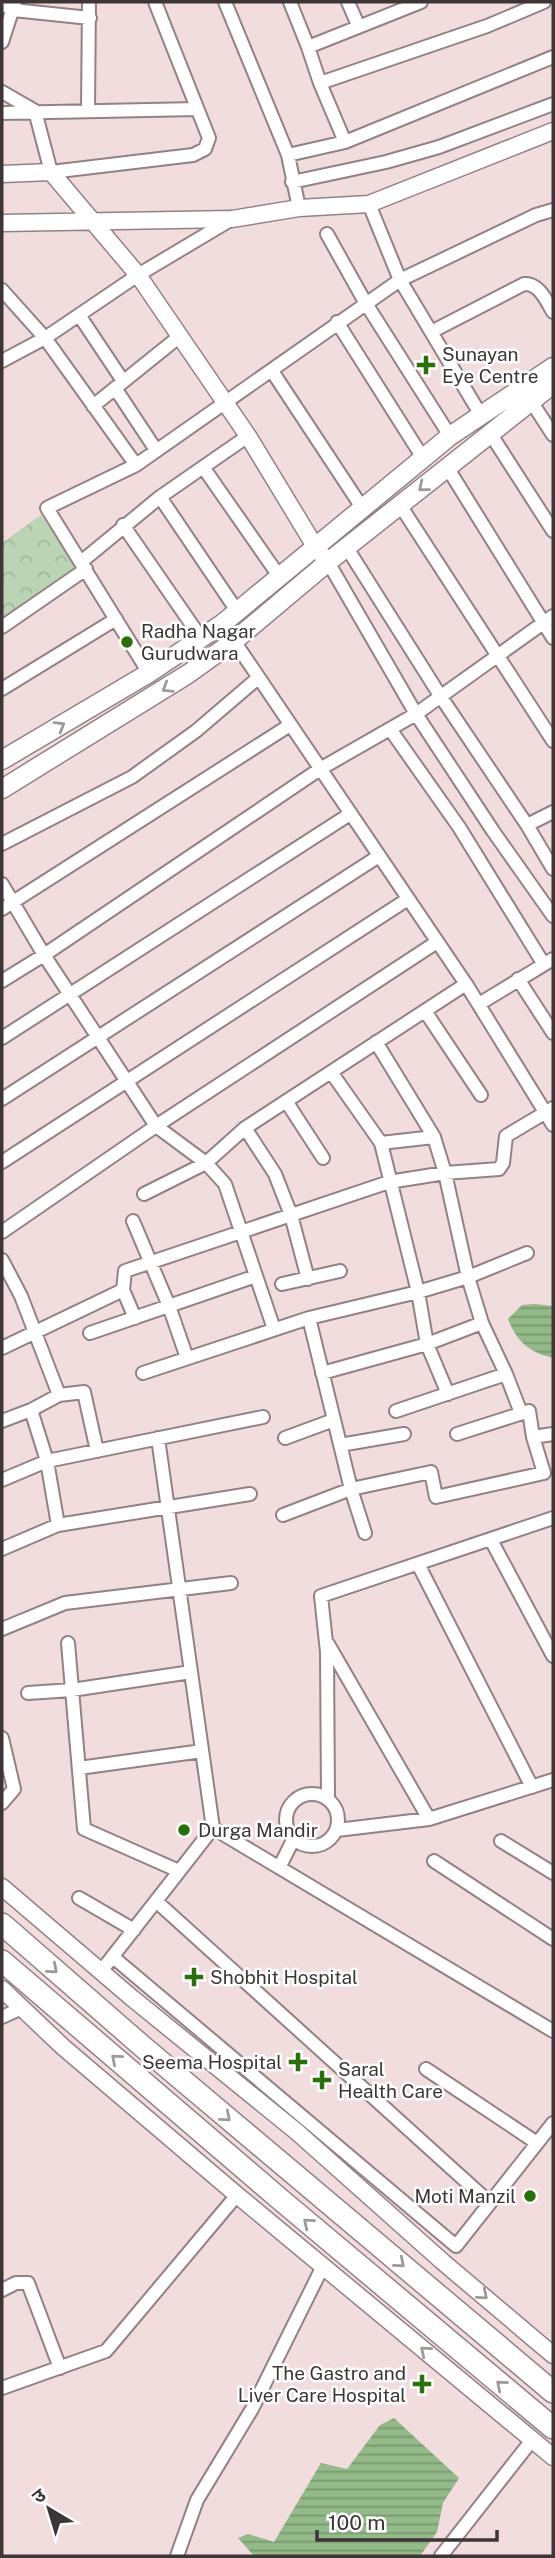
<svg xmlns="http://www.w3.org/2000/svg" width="555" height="2558" font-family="'Public Sans','Noto Sans Devanagari',sans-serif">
<defs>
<pattern id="park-crowns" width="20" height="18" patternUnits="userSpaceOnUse" patternTransform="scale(1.75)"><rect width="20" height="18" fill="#bbd5b4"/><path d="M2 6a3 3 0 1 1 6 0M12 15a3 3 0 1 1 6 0" fill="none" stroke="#a2b79b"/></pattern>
<pattern id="water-rules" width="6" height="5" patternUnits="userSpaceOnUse" patternTransform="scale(1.75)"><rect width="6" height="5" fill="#93ba88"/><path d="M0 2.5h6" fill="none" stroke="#799870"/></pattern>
</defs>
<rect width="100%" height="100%" fill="#f2ddde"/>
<path fill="url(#park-crowns)" d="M41 515 76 567 2 619V543Z"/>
<path fill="url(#water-rules)" d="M535 1304 553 1306V1358C529 1352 517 1342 508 1319L522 1305Z
M394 2418 459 2478 443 2503 437 2532 420 2556H254L238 2538 248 2534 274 2542 321 2463 347 2469 380 2425Z"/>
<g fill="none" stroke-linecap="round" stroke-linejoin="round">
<defs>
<path id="minor" d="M225 2 288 155 345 142 553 57
M290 2 308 47
M348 2 358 25
M2 4 13 10 90 18
M2 42 15 2
M320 83 487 26 544 2
M2 92 35 111 51 172 193 155 205 149 209 138 155 2
M88 110 89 2
M2 113 197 109
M345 142 320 83 308 47 421 2
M288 155 299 208
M292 182 386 162 439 147 553 104
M369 204 400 280 482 417
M327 234 365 302 450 436
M2 290 45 338 136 465
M79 315 123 381
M337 322 423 458
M431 332 524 284C539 283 546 300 553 312
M2 361 45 338 138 275 232 219
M272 371 363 509
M115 388 156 450
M531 401 553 435
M93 406 180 336
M490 433 553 531
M203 467 279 576
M447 467 553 638
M160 497 237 611
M400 505 553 741
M123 525 201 638
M347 548 441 697 527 825 553 869
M81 562 160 497 248 436
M328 562 416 714 493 831 553 916
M2 627 86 569
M234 641 466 984 553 1125
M149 673 47 508 136 465 400 280 536 215 553 210
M2 689 116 619
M390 729 459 827 543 963
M527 825 553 812
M2 844 132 777 196 731 258 678
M2 884 44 955 156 1126 206 1163 225 1184 274 1329
M2 909 290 725
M518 979 553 1033
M2 981 44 955 320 769 416 714 553 616
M479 1004 553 959
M425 1011 481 1095
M2 1038 350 814
M376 1042 434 1137 445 1173 468 1277 482 1323
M331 1072 381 1143 418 1292 427 1344 448 1394
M2 1099 379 856
M286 1101 323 1158
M245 1128 275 1174 291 1215 308 1279
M381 1143 434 1137
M2 1162 408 899
M144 1194 206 1163 245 1128 466 984
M133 1221 169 1306 187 1358
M2 1232 156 1126 437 942
M2 1260 21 1296 59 1395
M282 1284 340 1271
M123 1290 125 1271 389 1182 445 1173 499 1169 503 1163 506 1136 553 1108
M309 1318 351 1489 365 1533
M90 1333 256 1276
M2 1348 123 1290 135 1318
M143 1373 309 1318 418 1292 468 1277 527 1253
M322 1373 427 1344 482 1323 506 1374 396 1411
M506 1374 521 1413
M2 1421 31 1410
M533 1437 553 1434
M285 1438 334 1420
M340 1445 404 1434
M2 1480 47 1461 263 1417
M283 1515 351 1489 431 1472 436 1497 544 1473 533 1437 529 1411 457 1434
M58 1525 47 1461 31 1410 59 1395 84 1392 97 1451
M491 1540 553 1656
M2 1549 58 1525 250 1494
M418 1564 532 1787
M2 1629 65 1603 231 1583
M68 1643 84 1829 179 1871
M328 1644 429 1819
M28 1693 72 1690 191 1672
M2 1738 14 1789 2 1803
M79 1768 202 1751
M286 1820a26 26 0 1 1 52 0a26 26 0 1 1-52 0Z
M328 1799 327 1652 321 1596 553 1518
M213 1828 553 2031
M337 1830 429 1819 553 1780
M501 1841 553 1873
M434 1861 553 1939
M280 1866 293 1840
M79 1898 134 1930
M156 1901 490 2203
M113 1957 456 2246 553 2123
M102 1970 213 1828 158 1438
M2 2017 22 2008
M426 2069 537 2143
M2 2290 16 2283H28L60 2368
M2 2388 106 2351 237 2195
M177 2556 197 2500 252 2409 323 2266
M441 2556 532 2440"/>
<path id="tertiary" d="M2 174 51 172 138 275 248 436 316 548 328 562
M2 223 232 219 299 208 369 204 553 131
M2 1887 132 1998 297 2132 443 2262 553 2355
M2 1989 63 2047 237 2195 553 2457"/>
<path id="secondary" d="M2 760 149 673 222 624 450 436 553 367
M2 789 188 674 234 641 328 562 553 384"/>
<path id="trunk" d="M2 1924 142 2046 553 2392
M2 1961 281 2200 553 2428"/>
</defs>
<use href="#minor" stroke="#948183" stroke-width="16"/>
<use href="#tertiary" stroke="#948183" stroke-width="19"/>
<use href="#secondary" stroke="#948183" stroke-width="21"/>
<use href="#trunk" stroke="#948183" stroke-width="24"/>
<use href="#minor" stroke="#fff" stroke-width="12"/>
<use href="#tertiary" stroke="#fff" stroke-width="16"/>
<use href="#secondary" stroke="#fff" stroke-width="18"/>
<use href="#trunk" stroke="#fff" stroke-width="21"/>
</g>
<defs><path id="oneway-chevron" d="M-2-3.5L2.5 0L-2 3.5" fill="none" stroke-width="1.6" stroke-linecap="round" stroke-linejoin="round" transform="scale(1.75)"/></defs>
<g stroke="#9e9a9a">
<use href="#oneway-chevron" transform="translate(423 487) rotate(141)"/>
<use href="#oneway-chevron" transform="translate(167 688) rotate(148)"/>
<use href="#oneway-chevron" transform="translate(60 726) rotate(-31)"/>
<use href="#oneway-chevron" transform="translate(53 1969) rotate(41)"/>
<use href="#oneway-chevron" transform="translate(116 2059) rotate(-139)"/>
<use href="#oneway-chevron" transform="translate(226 2117) rotate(40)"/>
<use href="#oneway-chevron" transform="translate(308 2223) rotate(-140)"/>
<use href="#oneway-chevron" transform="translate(400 2263) rotate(40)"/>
<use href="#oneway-chevron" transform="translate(483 2295) rotate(40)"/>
<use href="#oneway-chevron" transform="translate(425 2351) rotate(-140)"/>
<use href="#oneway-chevron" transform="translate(501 2385) rotate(-140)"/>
</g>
<g fill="#2a6f0c" stroke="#fff" stroke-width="2.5">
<path d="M422.5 354.5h7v7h7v7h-7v7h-7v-7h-7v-7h7z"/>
<circle cx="127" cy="642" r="7"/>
<circle cx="184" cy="1830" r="7"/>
<path d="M190.5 1966.5h7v7h7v7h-7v7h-7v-7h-7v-7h7z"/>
<path d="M294.5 2051.5h7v7h7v7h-7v7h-7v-7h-7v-7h7z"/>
<path d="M318.5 2069.5h7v7h7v7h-7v7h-7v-7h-7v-7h7z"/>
<circle cx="530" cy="2196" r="7"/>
<path d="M418.5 2373.5h7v7h7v7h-7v7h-7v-7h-7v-7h7z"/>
</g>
<g text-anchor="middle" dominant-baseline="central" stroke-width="5" stroke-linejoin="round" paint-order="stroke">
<g font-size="19" fill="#3d3536" stroke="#fff" text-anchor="start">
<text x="442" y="354">Sunayan<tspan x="442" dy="22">Eye Centre</tspan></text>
<text x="141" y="631">Radha Nagar<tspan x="141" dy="22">Gurudwara</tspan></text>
<text x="198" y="1830">Durga Mandir</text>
<text x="210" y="1977">Shobhit Hospital</text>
<text x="282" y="2062" text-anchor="end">Seema Hospital</text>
<text x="338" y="2069">Saral<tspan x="338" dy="22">Health Care</tspan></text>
<text x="516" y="2196" text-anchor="end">Moti Manzil</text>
<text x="406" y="2373" text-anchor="end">The Gastro and<tspan x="406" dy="22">Liver Care Hospital</tspan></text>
</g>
</g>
<rect width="555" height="2558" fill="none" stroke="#3d3536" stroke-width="7"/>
<g transform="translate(49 2509) rotate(322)" stroke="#ffffff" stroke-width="5" paint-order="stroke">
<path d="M0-5L12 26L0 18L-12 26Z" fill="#3d3536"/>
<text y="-10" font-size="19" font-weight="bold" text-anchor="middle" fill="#3d3536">उ</text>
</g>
<path d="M317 2530v10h180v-10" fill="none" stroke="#3d3536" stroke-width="3.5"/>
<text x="328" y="2530" font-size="21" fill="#3d3536" stroke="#ffffff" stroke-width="5" paint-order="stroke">100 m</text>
</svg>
